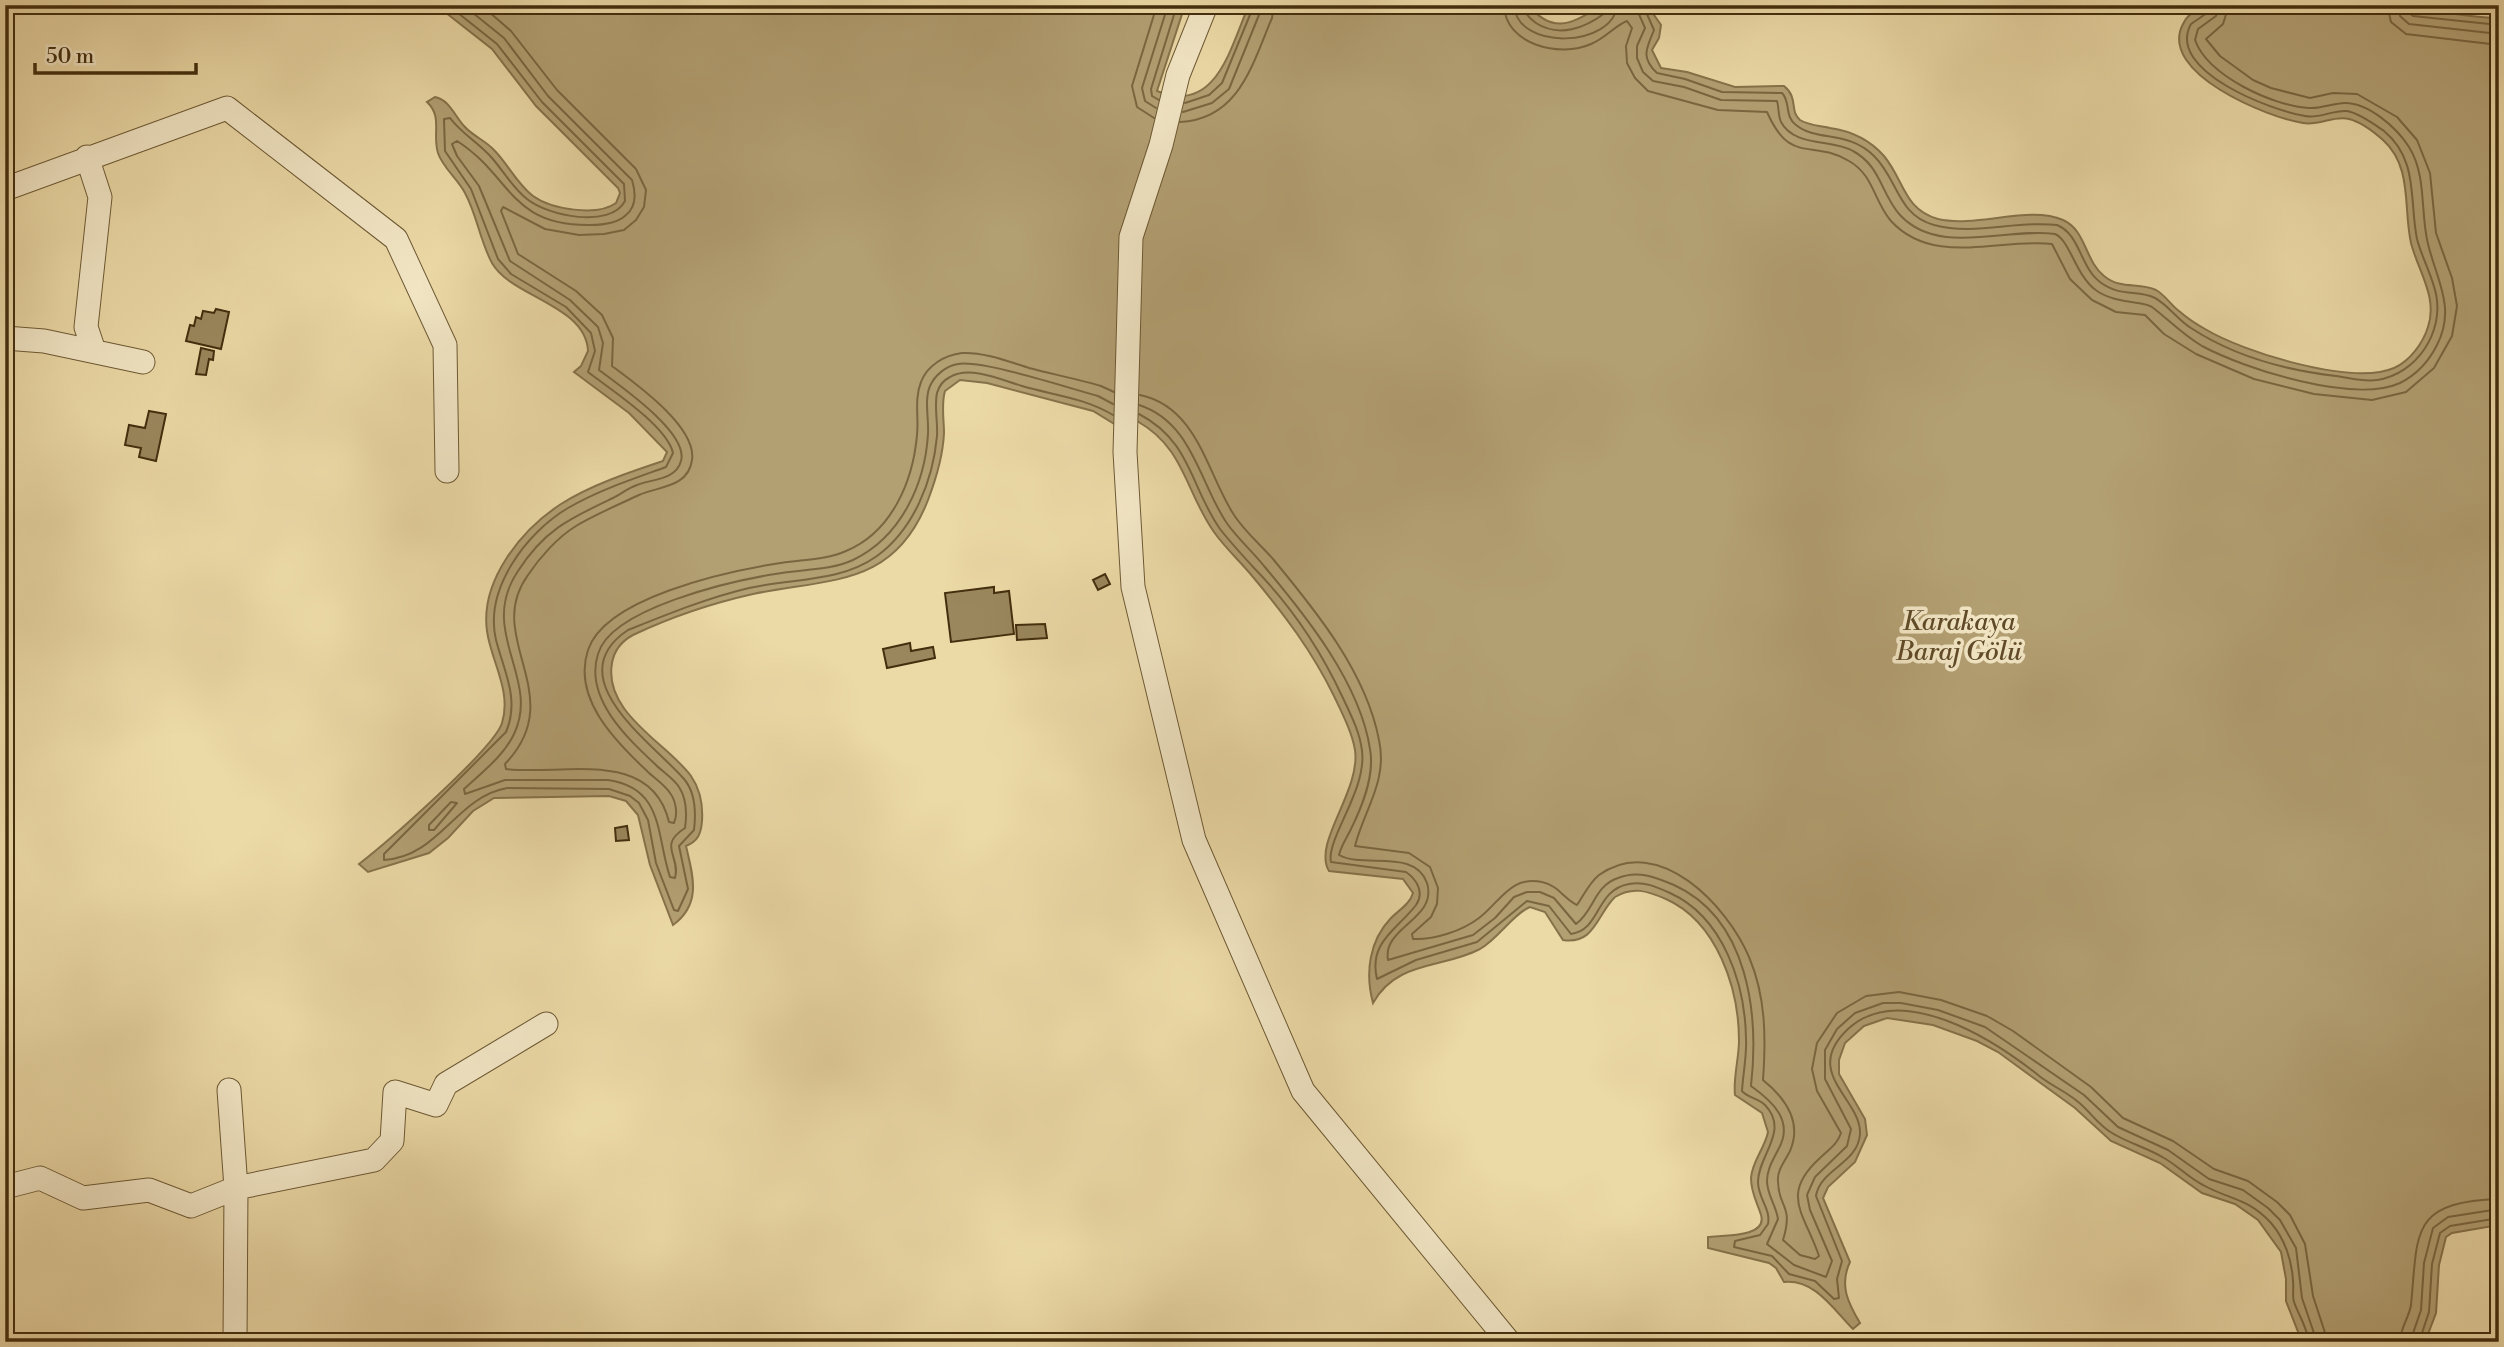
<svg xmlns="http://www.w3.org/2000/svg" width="2504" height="1347" font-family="'Libre Bodoni',serif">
<rect width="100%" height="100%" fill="#ebd9a6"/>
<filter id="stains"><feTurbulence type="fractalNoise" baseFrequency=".00286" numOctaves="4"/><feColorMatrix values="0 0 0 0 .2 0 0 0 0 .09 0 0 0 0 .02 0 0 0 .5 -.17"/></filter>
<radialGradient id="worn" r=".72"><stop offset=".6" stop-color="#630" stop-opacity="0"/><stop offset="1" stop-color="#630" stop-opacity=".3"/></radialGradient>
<path fill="#b29f72" stroke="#86724a" stroke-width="2" d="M436 5H1185L1157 91C1217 116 1231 45 1249 5H1528C1555 37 1574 21 1602 6 1613 1 1635 5 1647 5L1661 25 1659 38 1652 50 1661 68 1687 72 1735 87 1784 86C1799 98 1789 111 1800 120 1807 125 1821 126 1830 128 1851 131 1870 140 1884 156 1904 180 1904 210 1938 219 1977 228 2029 205 2063 220 2086 230 2085 261 2104 276 2121 290 2138 282 2156 290 2165 295 2171 305 2179 311 2187 318 2196 324 2205 329 2243 352 2352 386 2394 368 2410 361 2423 343 2428 327 2438 297 2418 271 2411 243 2403 208 2413 167 2383 140 2374 132 2361 122 2349 119 2334 115 2319 126 2303 123 2269 118 2157 73 2183 24 2186 17 2193 11 2200 9 2214 5 2233 9 2247 8 2307 4 2369 2 2428 10 2452 13 2475 18 2499 18V1225L2452 1233 2446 1237 2439 1265 2436 1313 2425 1342H2302L2286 1301V1279L2281 1252 2258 1220 2235 1204 2202 1193 2160 1163 2111 1141 2075 1108 1998 1052 1977 1041 1933 1025 1887 1018 1864 1026 1845 1043 1839 1060V1074L1865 1119 1867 1135 1855 1162 1828 1187 1823 1198 1850 1262C1839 1285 1848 1303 1860 1323L1853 1329C1833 1309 1815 1279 1784 1282L1776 1268 1769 1263 1708 1248V1237C1721 1235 1768 1238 1761 1215 1757 1202 1751 1193 1751 1178 1752 1161 1765 1148 1768 1132L1762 1113 1735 1095C1733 1078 1739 1058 1739 1041 1739 988 1717 922 1666 899 1647 891 1633 886 1615 897 1597 914 1595 945 1563 940L1545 912 1530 907C1513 914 1499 938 1480 949 1442 969 1397 960 1373 1003 1365 973 1369 941 1391 918 1399 910 1410 904 1413 893L1403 879 1329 871C1312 843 1361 791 1355 750 1352 732 1342 713 1334 696 1312 651 1284 614 1253 577 1240 561 1226 549 1214 532 1185 491 1185 448 1137 421L1116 425 1093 411 987 383 960 380 945 391C941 404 944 420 944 433 943 456 936 479 928 500 894 588 829 578 753 594 713 603 671 617 633 635 622 641 614 651 612 663 603 713 668 744 691 776 700 789 703 806 702 821 701 834 698 841 686 846 693 876 702 904 673 925L650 865 638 815 626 801 609 796 494 798 473 811 448 838 429 853 368 872 359 864C385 844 494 749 502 723 512 691 491 661 487 631 480 581 521 530 561 504 591 485 630 472 663 461L667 452 629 413 574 372 581 366 588 351C586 305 511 297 492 263 480 241 477 215 465 193 457 178 443 168 438 153 432 134 443 117 427 102L435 97C450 100 455 117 465 127 473 136 486 141 494 150 508 164 517 184 533 196 551 209 597 217 616 203L620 193 618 188 536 106 492 49Z"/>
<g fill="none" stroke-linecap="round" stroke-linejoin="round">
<path stroke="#7a6640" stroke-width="2" d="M448 5 497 44 542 102 624 184 625 201C610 229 548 216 527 199 513 188 504 172 492 158 479 143 462 134 450 118L444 119 445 151 471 189 498 259 511 274 566 307 591 333 595 351 588 372C610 389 667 426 673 453L666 467C633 479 599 490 568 508 526 533 484 589 496 640 504 671 520 700 506 732L384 854V860C439 857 456 797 507 788L609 789 630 796 639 803 648 820 656 863 674 910 678 911 688 889 679 846 694 830C696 813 696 793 684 779 654 744 556 678 628 630 668 614 707 598 749 588 792 578 839 583 877 556 914 529 933 480 937 436 938 422 934 406 937 393 939 386 944 380 950 377 970 365 1002 380 1022 386 1053 395 1085 398 1113 415
M463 5 504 38 548 96 632 180C636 193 637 206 626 215 617 224 602 225 590 225 509 226 512 176 457 141L452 144 457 156 479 186 510 261 570 300 598 327 603 343 599 370C620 386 689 433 681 461 676 480 652 479 637 485 628 488 621 494 613 498 571 518 545 529 518 571 477 632 541 678 514 734 504 756 481 773 464 789L465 794 505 780H608C664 788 656 835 670 877L675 878C681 856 657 846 685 828 687 814 687 799 679 787 674 779 663 772 656 765 627 738 584 698 598 654 611 608 732 581 775 574 801 569 829 571 853 560 901 537 925 484 928 434 929 419 924 400 930 386 935 375 946 366 958 364 984 360 1068 388 1098 396L1113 404
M481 5 511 31 557 90 636 169 646 190 644 207 636 220 624 230 604 234 579 235 545 229 503 207 501 211 518 254 576 291 602 315 613 338 612 366C636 384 697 427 692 460 688 488 659 486 639 495 620 504 594 515 576 526 558 537 540 557 528 575 482 638 571 695 505 764L506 769C562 776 651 747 669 822L674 823C678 814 676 801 670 793 665 785 654 778 647 771 615 741 572 698 588 650 605 598 725 572 774 564 798 559 824 561 846 551 892 532 913 481 917 435 919 418 914 399 921 382 927 366 944 355 962 353 984 352 1007 361 1029 368 1052 374 1077 379 1101 386L1114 392
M1504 5C1505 45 1560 58 1591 44 1604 39 1616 25 1627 21L1632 28 1626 46 1627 63 1635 78 1648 91 1718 110 1767 112C1791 166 1810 138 1849 161 1874 175 1874 202 1891 221 1933 267 2000 238 2052 244L2070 279 2092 300 2116 312 2145 315 2164 334 2196 354 2254 379 2314 394 2372 400 2406 392 2434 368 2452 336 2457 306 2452 278 2436 233 2430 173 2417 140 2397 117 2357 94 2333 93 2310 98 2271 88 2253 80 2220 56 2206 39 2223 24 2229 5
M1514 5C1517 52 1614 47 1617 5
M1523 5C1524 13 1529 18 1536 23 1559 38 1585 28 1605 13L1608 5
M1635 5 1645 28 1637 46V58L1643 72 1653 81 1684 87 1721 100 1777 101C1779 107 1778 115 1781 122 1794 147 1832 139 1853 151 1881 166 1881 194 1900 215 1939 257 2006 227 2055 234 2070 240 2076 277 2097 291 2116 304 2144 301 2152 307 2169 320 2183 335 2202 346 2245 369 2354 404 2400 383 2416 375 2429 361 2437 345 2456 308 2437 281 2428 244 2420 212 2427 176 2409 147 2397 128 2369 103 2345 103 2333 103 2321 109 2309 108 2273 106 2208 76 2195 40L2198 29 2216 16 2218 5
M1643 5 1654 30C1647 48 1640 57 1657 73L1685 79 1722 92 1782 93C1791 102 1784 116 1796 125 1817 142 1848 130 1874 156 1898 179 1897 215 1934 225 1975 236 2016 220 2057 225 2080 234 2080 267 2100 282 2121 298 2138 289 2155 298 2168 305 2178 320 2191 328 2235 357 2284 370 2336 376 2350 378 2363 382 2377 380 2417 374 2444 332 2436 294 2432 275 2422 258 2417 239 2409 200 2419 160 2384 131 2374 124 2359 113 2347 111 2332 110 2319 119 2305 116 2273 111 2165 71 2191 24L2207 13 2210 5
M2387 5 2391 22 2406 34 2499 45
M2398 5 2400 16 2409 24 2499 34
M2406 5 2408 12 2413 16 2499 25
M1159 100 1152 96 1151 89 1177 5
M1185 103 1209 95 1222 83 1254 5
M1156 108 1145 101 1142 88 1168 5
M1183 112 1212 103 1229 89 1263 5
M1154 118 1137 107 1132 86 1157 5
M1180 122C1239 119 1252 65 1272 18L1274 5
M1140 395C1198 407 1207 474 1234 515 1245 532 1260 544 1273 559 1316 611 1366 672 1379 740 1388 781 1364 810 1355 846L1409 853 1430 867 1438 888 1437 904 1431 917 1412 934 1413 939C1434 940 1462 931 1479 918 1500 902 1511 875 1542 882 1558 885 1564 899 1577 905 1584 895 1589 883 1599 875 1659 832 1728 907 1749 957 1766 997 1766 1038 1763 1080 1784 1097 1803 1121 1790 1151 1785 1161 1777 1170 1778 1181 1778 1208 1794 1204 1783 1240L1800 1255 1815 1259 1819 1256C1805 1214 1779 1195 1820 1158 1829 1149 1837 1145 1841 1133L1817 1091 1812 1069 1817 1043 1837 1013 1866 996 1899 992 1941 1000 1987 1016 2013 1031 2091 1087 2123 1118 2173 1141 2214 1169 2248 1181 2277 1202 2290 1215 2305 1244 2313 1296 2328 1342
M1139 405C1192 422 1199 481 1226 522 1237 538 1252 551 1264 566 1306 616 1360 683 1370 749 1375 776 1362 807 1350 831 1346 839 1341 846 1339 855 1364 869 1415 848 1427 883 1438 919 1382 927 1388 960L1473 935 1495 918 1514 897 1527 892H1540L1554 898 1576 924C1594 911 1594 886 1618 878 1638 870 1655 877 1674 885 1749 919 1759 1015 1751 1086 1772 1101 1795 1121 1778 1150 1773 1160 1767 1169 1767 1181 1767 1195 1776 1205 1778 1219L1767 1244 1794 1265 1826 1277 1832 1261 1810 1210 1807 1195 1815 1177 1847 1146 1851 1129 1825 1079V1050L1837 1029 1855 1013 1883 1003H1901L1938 1010 1985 1027 2084 1095 2118 1127 2168 1150 2209 1179 2243 1190 2268 1208 2280 1220 2296 1248 2302 1298 2317 1342
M1139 414C1191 441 1190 486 1220 529 1231 543 1243 556 1255 569 1291 606 1320 649 1342 696 1350 713 1360 732 1362 751 1367 790 1326 839 1331 862L1406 872C1416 879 1425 892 1416 905 1398 929 1368 942 1377 979L1416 960 1477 942 1527 901 1549 906 1571 934C1601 930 1595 890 1629 884 1644 881 1657 887 1670 893 1723 917 1745 983 1746 1038 1747 1056 1743 1073 1742 1091 1748 1098 1758 1098 1765 1105 1790 1131 1758 1155 1758 1182 1758 1198 1771 1209 1768 1224L1760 1235 1735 1241 1734 1247 1772 1256 1789 1274 1815 1281 1834 1299 1839 1298 1837 1279 1842 1261 1816 1196C1820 1169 1858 1164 1860 1134 1862 1099 1801 1073 1848 1029 1901 980 1994 1040 2038 1075 2050 1085 2065 1091 2077 1101 2090 1111 2098 1125 2112 1133 2128 1143 2148 1148 2164 1158 2178 1166 2189 1178 2203 1185 2230 1200 2248 1198 2271 1223 2285 1239 2292 1261 2293 1281 2294 1288 2292 1296 2294 1302 2299 1316 2307 1327 2309 1342
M451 802 457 803 434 830H429V825Z
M2400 1342C2400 1328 2409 1318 2411 1305 2418 1232 2410 1202 2499 1199
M2410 1342 2421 1310 2424 1263 2433 1228 2448 1217 2499 1209
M2419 1342 2429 1312 2432 1264 2440 1233 2450 1226 2499 1218"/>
</g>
<path fill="#9a875d" stroke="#432e0e" stroke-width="2" d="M216 309 229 312 221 349 186 341 190 325 194 326 196 317 201 319 203 311 214 313Z
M201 348 214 351 213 360 209 359 206 375 196 374Z
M149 411 166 414 156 461 139 457 141 448 125 445 129 425 145 428Z
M1105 574 1110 584 1098 590 1093 580Z
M994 587V593L1009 591 1014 634 951 642 945 593Z
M1045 624 1047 638 1017 640 1016 625Z
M910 643 911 651 933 647 935 658 887 668 883 649Z
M627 826 629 840 616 841 615 828Z"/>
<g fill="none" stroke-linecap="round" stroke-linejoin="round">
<defs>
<path id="minor" d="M1206 5 1178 75 1161 145 1131 237 1125 452 1133 587 1194 840 1303 1091 1509 1342
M87 157 100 197 86 327 94 351
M5 189 227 108 396 239 445 345 447 471
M5 338 44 341 143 362
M229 1090 236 1188 235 1342
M5 1187 40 1178 83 1198 149 1190 191 1206 236 1188 374 1160 392 1141 395 1092 436 1105 446 1084 546 1024"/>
</defs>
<use href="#minor" stroke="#6d5934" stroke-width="25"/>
<use href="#minor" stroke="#f2e6c5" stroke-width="23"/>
</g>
<g text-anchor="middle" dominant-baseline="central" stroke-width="7" stroke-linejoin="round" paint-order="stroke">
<g font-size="26" font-style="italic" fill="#5f4a27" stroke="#f2e6c5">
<text x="1959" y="622">Karakaya<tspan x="1959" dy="30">Baraj Gölü</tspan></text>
</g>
</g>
<rect width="2504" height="1347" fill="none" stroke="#ebd9a6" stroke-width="28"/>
<rect x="7" y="7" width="2490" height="1333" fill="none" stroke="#432e0e" stroke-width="3.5"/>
<rect x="14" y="14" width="2476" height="1319" fill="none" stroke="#432e0e" stroke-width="2"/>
<path d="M35 63v10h161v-10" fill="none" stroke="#432e0e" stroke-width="3.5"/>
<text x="46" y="63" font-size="21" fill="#432e0e" stroke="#f2e6c5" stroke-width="5" paint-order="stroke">50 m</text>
<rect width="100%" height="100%" filter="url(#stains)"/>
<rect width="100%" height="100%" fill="url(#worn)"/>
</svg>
